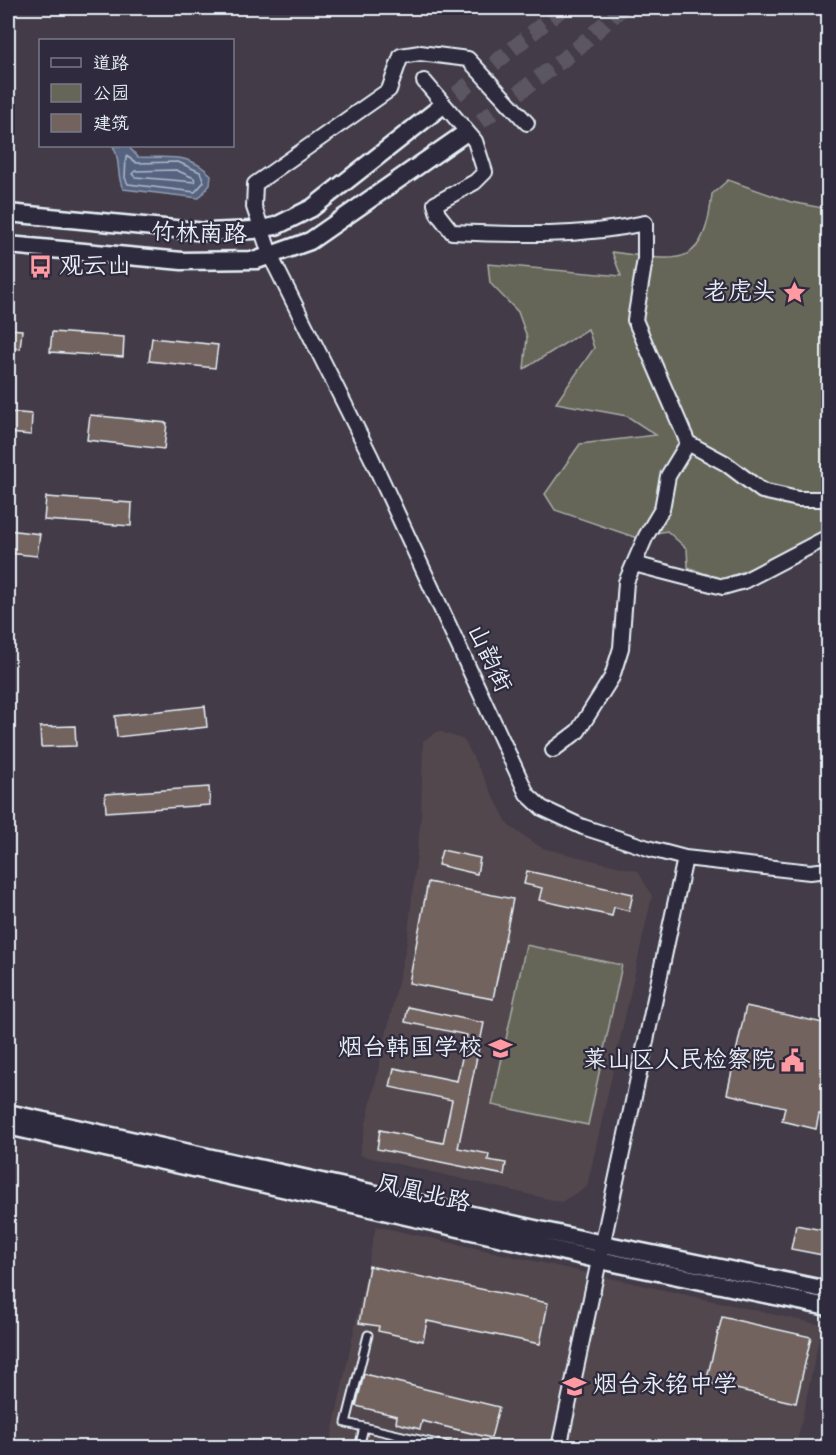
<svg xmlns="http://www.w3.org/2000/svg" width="836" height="1455" font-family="'Indie Flower','LXGW WenKai TC',sans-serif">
<rect width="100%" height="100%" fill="#433b47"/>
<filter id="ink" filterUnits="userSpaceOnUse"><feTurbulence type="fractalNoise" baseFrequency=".0167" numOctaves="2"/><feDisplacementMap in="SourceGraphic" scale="12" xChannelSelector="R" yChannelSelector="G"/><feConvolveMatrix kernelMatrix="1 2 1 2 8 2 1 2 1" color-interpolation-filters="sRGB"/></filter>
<g filter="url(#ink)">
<path fill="#51474e" d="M439 731 464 740 509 826 542 848 638 871 652 896 587 1187 561 1202 359 1155 407 942 421 816 423 741Z
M376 1226 822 1325 796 1447 329 1448Z"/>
<path fill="#666658" stroke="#a7aca8" stroke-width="1.5" d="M728 180 791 202 828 209V545L819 538 777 559 720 580 688 567 687 549 667 531 634 537 555 510 545 494 580 444 656 435 627 416 556 403 594 348 588 329 524 369 527 337 518 312 490 283 488 264 621 276 612 252C676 260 704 273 712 194Z
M526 945 622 965 588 1125 492 1105Z
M648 1442 679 1443 692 1447H629Z"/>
<path fill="#576480" stroke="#919cb0" stroke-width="1.5" d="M113 146H128L138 157C166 159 188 151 211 175L210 185 199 198 123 189C116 175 121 159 113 146Z"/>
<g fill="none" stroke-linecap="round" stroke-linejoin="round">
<path stroke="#aeb9c8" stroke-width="1.5" d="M126 156 137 163 178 162 200 172 204 182 195 192 128 184 125 178Z
M176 170 194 178 195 182 135 177 132 174 135 171Z"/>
</g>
<path fill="#72635f" stroke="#e8f1f8" stroke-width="1.5" d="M8 329 22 330 20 349 8 347Z
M52 332 124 337 123 357 50 352Z
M152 338 218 345 215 368 149 361Z
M8 412 32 414 31 435 8 433Z
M90 415 167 423 164 449 87 440Z
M46 497 132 503 131 526 44 520Z
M8 530 40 534 37 556 8 553Z
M205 706 207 727 117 737 115 716Z
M75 726 76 746 41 747 40 727Z
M209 787 210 805 106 812 105 794Z
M442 850 480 858 477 874 438 865Z
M527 871 633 894 629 911 614 907 612 916 539 900 542 888 524 884Z
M428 882 513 899 493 999 409 983Z
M746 1006 828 1024V1116L819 1114 816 1129 782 1121 785 1107 727 1094Z
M408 1007 484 1023 458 1148 489 1154 488 1160 506 1163 504 1175 377 1149 380 1130 443 1143 452 1100 390 1087 394 1068 457 1081 467 1035 405 1022Z
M796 1225 828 1231V1256L791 1249Z
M369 1266 548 1303 540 1344 427 1321 423 1341 378 1331 379 1326 359 1323Z
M722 1317 811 1337 796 1403 706 1382Z
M364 1374 499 1407 491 1438 422 1421 420 1429 396 1423 397 1416 356 1406Z"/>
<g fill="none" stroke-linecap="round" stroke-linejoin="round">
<path stroke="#5c5662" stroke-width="16" stroke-dasharray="16 8" stroke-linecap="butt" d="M438 109 563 8
M461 136 573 52 622 8"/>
<defs>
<path id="service" d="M368 1335 346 1423 455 1448
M359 1448 364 1427"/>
<path id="minor" d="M424 81 475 141 485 172 475 182 435 204 438 214 452 232C517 235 582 237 645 223V259L635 320 688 443 668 476 662 509 646 536 626 582 621 648 612 677 578 731 553 750
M527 123 468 59 420 53 401 56 389 90 255 184 254 207 271 257 371 457 527 794 542 808 583 827 651 849 685 858 810 872 828 870
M688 443 725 463 762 491 798 499H828
M634 564 723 587 744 581 828 537
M559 1448 685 858"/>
<path id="tertiary" d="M8 213 206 232 254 230 276 226 312 208 438 109
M8 245 182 261 257 260 310 241 461 136
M8 1113 603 1244 828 1290
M8 1126 600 1260 828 1307"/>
</defs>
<use href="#service" stroke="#e8f1f8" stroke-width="11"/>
<use href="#minor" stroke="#e8f1f8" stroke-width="18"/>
<use href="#tertiary" stroke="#e8f1f8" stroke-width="21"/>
<use href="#service" stroke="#2f2a3d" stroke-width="7"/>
<use href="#minor" stroke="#2f2a3d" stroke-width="14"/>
<use href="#tertiary" stroke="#2f2a3d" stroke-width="16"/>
</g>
</g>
<defs>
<symbol id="bus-bare" viewBox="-9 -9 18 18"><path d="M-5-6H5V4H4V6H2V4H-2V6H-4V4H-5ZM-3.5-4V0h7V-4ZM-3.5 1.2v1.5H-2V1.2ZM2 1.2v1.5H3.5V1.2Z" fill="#ff9aa2" stroke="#2f2a3d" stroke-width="2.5" paint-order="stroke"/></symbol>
<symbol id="sight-bare" viewBox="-9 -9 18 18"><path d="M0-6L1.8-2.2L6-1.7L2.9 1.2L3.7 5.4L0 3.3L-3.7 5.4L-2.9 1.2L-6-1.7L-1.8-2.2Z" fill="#ff9aa2" stroke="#2f2a3d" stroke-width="2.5" paint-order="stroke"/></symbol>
<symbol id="school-bare" viewBox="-9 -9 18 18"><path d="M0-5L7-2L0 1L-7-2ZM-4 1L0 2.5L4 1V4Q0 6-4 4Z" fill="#ff9aa2" stroke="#2f2a3d" stroke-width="2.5" paint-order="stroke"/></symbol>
<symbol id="civic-bare" viewBox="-9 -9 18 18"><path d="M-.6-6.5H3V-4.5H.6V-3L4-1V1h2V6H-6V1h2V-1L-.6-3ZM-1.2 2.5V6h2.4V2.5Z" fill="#ff9aa2" stroke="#2f2a3d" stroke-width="2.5" paint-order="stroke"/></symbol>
</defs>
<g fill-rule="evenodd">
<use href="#bus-bare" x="24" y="250" width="33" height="33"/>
<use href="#sight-bare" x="778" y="276" width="33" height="33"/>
<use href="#school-bare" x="484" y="1032" width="33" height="33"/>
<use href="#civic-bare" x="776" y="1044" width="33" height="33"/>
<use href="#school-bare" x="558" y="1370" width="33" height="33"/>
</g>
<g text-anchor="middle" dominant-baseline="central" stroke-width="4.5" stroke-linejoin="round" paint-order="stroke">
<g font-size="24" fill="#e8f1f8" stroke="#2f2a3d">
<text transform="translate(199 235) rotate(2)">竹林南路</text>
<text transform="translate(488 659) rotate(65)">山韵街</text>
<text transform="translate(423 1195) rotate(13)">凤凰北路</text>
</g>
<g font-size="24" fill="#e8f1f8" stroke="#2f2a3d" text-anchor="end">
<text x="59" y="267" text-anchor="start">观云山</text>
<text x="776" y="293">老虎头</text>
<text x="482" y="1049">烟台韩国学校</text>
<text x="775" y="1061">莱山区人民检察院</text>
<text x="593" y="1386" text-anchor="start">烟台永铭中学</text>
</g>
</g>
<rect width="836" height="1455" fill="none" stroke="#2f2a3d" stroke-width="30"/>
<rect x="15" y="15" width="806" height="1425" fill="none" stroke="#e8f1f8" stroke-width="2" filter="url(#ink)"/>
<rect x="39" y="39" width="195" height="108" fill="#2f2a3d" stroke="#797a88" stroke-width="1.5"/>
<rect x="51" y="58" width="30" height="9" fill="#2f2a3d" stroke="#797a88" stroke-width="1.5"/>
<text x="93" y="69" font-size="18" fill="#e8f1f8">道路</text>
<rect x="51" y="84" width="30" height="18" fill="#666658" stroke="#797a88" stroke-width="1.5"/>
<text x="93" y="99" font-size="18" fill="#e8f1f8">公园</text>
<rect x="51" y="114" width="30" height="18" fill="#72635f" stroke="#797a88" stroke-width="1.5"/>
<text x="93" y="129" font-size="18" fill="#e8f1f8">建筑</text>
</svg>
